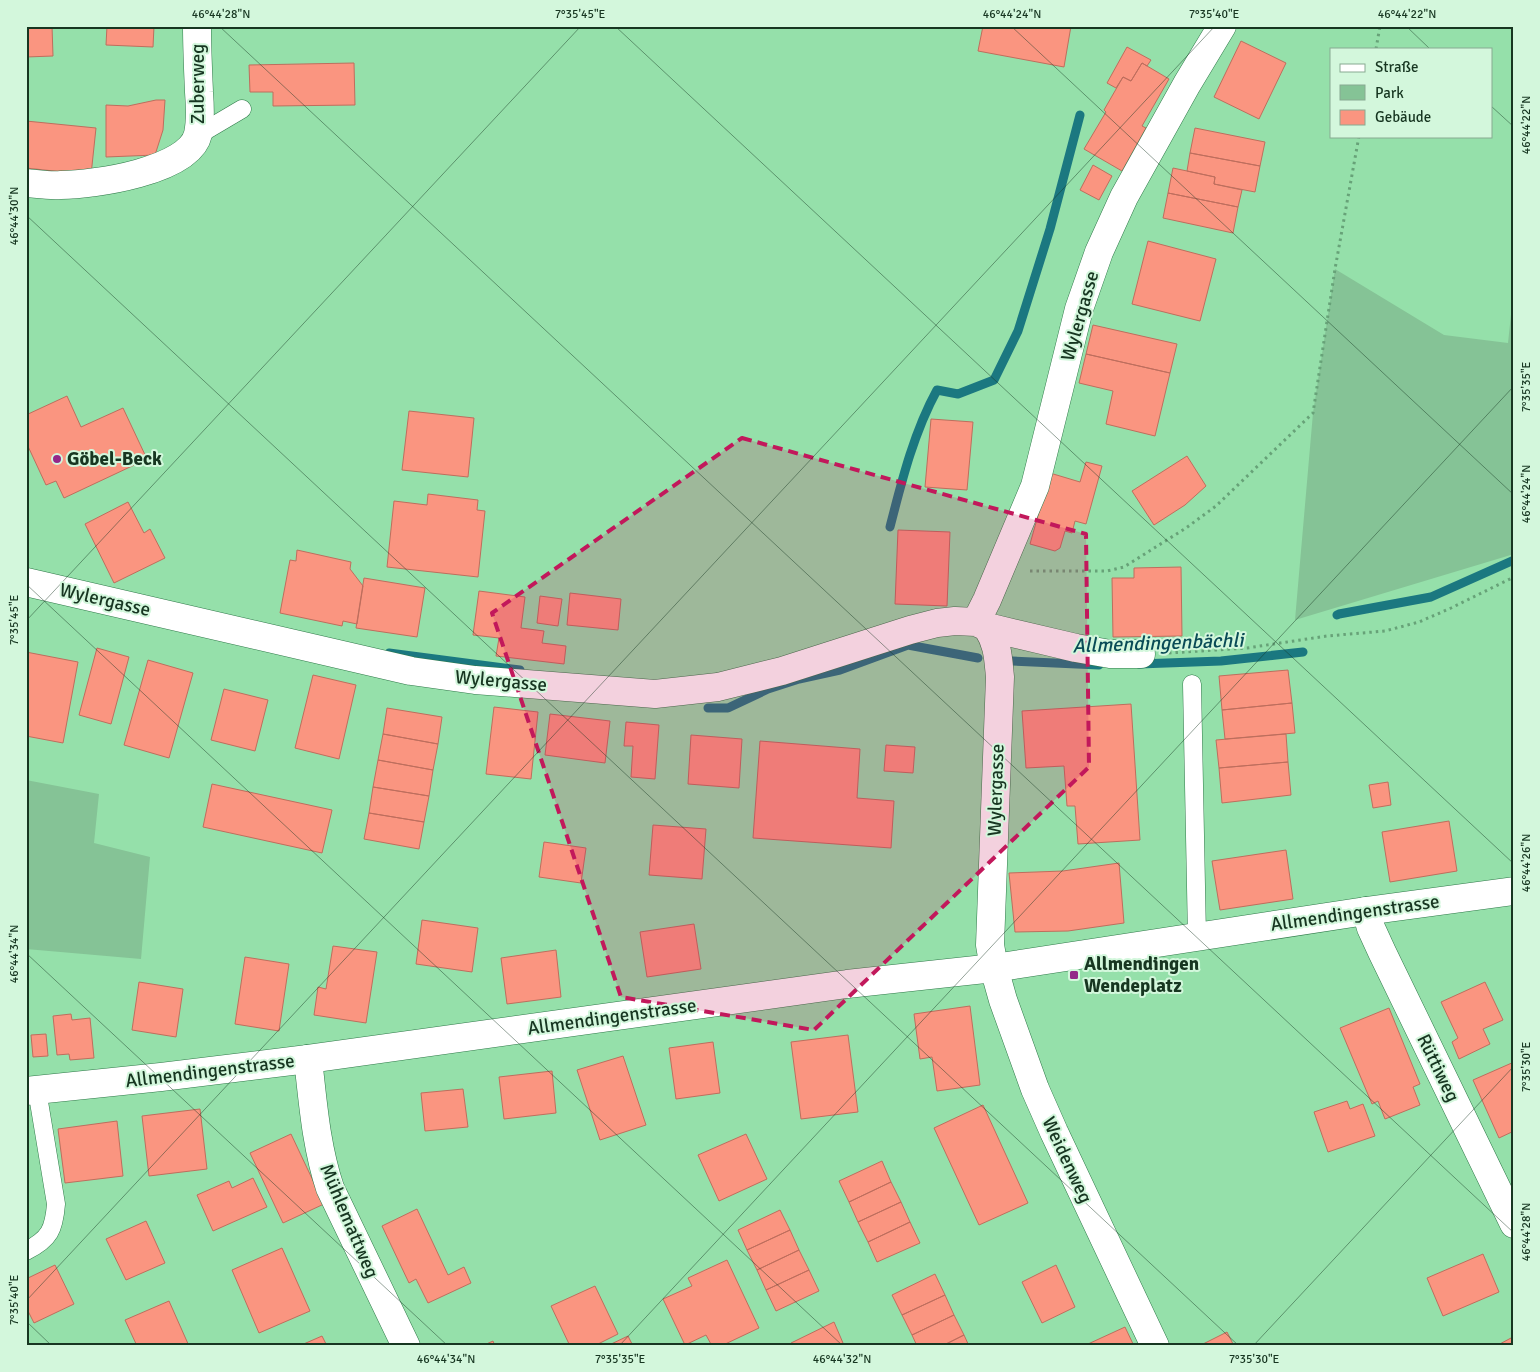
<svg xmlns="http://www.w3.org/2000/svg" width="1540" height="1372" font-family="Signika,sans-serif">
<rect width="100%" height="100%" fill="#95e0aa"/>
<path fill="#85c396" d="M1335 269 1444 335 1508 343 1514 286V554L1295 620 1313 413Z
M26 780 99 794 94 843 150 857 141 959 26 949Z"/>
<g fill="none" stroke-linecap="round" stroke-linejoin="round">
<path stroke="#1b7880" stroke-width="9" d="M890 527C902 480 914 432 937 390L958 394 994 380 1018 331 1050 229 1080 115
M1337 615 1339 614 1431 597 1514 560
M389 653 520 670
M1012 661 1099 665
M1139 664 1221 661 1303 652
M708 708H728L768 689 799 679 840 670 908 645 978 658"/>
</g>
<path fill="#fa9580" stroke="#be6e5d" d="M26 26H52L53 56 26 57Z
M107 26H154L153 47 106 45Z
M983 26H1071L1064 67 978 51Z
M1241 41 1286 63 1259 119 1214 97Z
M1127 47 1151 60 1147 66 1142 63 1131 81 1123 77 1116 88 1107 83Z
M354 63 355 105 273 106V92H250L249 65Z
M1142 63 1169 79 1142 126 1146 128 1122 171 1084 149 1106 112 1104 110 1123 77 1131 81Z
M156 100H165L163 130 155 155 106 157V105L128 106Z
M26 121 96 128 91 175 26 168Z
M1195 128 1265 142 1260 166 1190 153Z
M1190 153 1260 166 1255 192 1214 184 1215 177 1187 171Z
M1093 165 1112 176 1099 200 1080 190Z
M1173 168 1215 177 1214 184 1242 190 1238 207 1168 193Z
M1168 193 1238 207 1233 233 1163 218Z
M1148 241 1216 259 1200 321 1132 304Z
M1093 325 1177 344 1170 373 1086 354Z
M1086 354 1170 373 1155 436 1106 424 1113 391 1079 383Z
M67 396 81 427 123 408 147 459 64 498 56 481 46 485 26 442V415Z
M409 411 474 418 468 477 402 470Z
M931 419 973 422 967 490 925 487Z
M1187 456 1206 486 1185 505 1154 525 1132 491Z
M1086 462 1102 466 1086 524 1075 521 1072 533 1065 531 1060 548 1055 551 1030 544 1050 473 1080 482Z
M428 494 478 500 477 510 485 511 478 577 387 567 394 501 427 505Z
M128 502 144 533 150 529 165 558 114 583 85 524Z
M898 530 950 532 947 606 895 604Z
M297 550 351 562 350 569 363 586 357 624 343 621 342 626 280 613 290 560 296 561Z
M1181 567 1182 636 1113 637 1112 578H1134V568Z
M364 578 425 588 417 637 356 628Z
M479 591 525 597 521 628 544 631 542 643 566 646 564 664 496 656 499 638 473 635Z
M570 593 621 599 618 630 567 625Z
M540 596 562 599 558 626 537 623Z
M97 648 129 657 111 724 79 715Z
M26 652 78 662 63 743 26 736Z
M148 660 193 673 169 758 124 745Z
M1288 670 1292 703 1222 710 1219 676Z
M313 675 356 685 339 759 295 748Z
M224 689 268 700 255 751 211 740Z
M1292 703 1295 733 1225 739 1222 710Z
M1131 704 1140 840 1078 844 1075 806H1067L1064 766 1026 768 1022 711Z
M494 707 538 712 531 779 486 774Z
M387 708 442 717 438 744 383 734Z
M550 714 610 721 605 763 545 755Z
M626 722 659 725 655 779 631 777 633 746H624Z
M383 734 438 744 433 770 378 760Z
M1286 734 1288 762 1219 768 1216 740Z
M691 735 742 739 739 788 688 784Z
M760 741 860 749 857 798 894 801 891 848 753 838Z
M886 745 915 747 913 773 884 771Z
M378 760 433 770 429 796 373 787Z
M1288 762 1291 795 1222 803 1219 768Z
M1388 782 1391 805 1373 808 1369 785Z
M212 784 332 810 322 853 203 827Z
M373 787 429 796 424 822 369 813Z
M369 813 424 822 419 849 364 839Z
M1449 821 1457 871 1390 882 1382 832Z
M653 825 706 829 702 879 649 875Z
M544 842 586 848 581 883 539 877Z
M1286 850 1293 899 1220 910 1212 861Z
M1119 863 1124 923 1068 931 1015 932 1009 873 1063 871Z
M422 920 478 928 472 972 416 964Z
M694 924 701 969 647 977 640 932Z
M333 946 377 952 366 1023 314 1015 318 987 326 989Z
M556 950 561 997 507 1004 501 958Z
M245 957 289 964 279 1031 235 1024Z
M139 982 183 989 176 1037 132 1030Z
M1485 982 1503 1020 1483 1029 1490 1044 1459 1059 1452 1042 1458 1038 1441 1002Z
M970 1006 980 1085 937 1091 932 1057 920 1059 914 1014Z
M1389 1008 1420 1084 1413 1087 1420 1105 1385 1119 1378 1101 1372 1104 1340 1028Z
M71 1014 72 1020 90 1018 94 1058 70 1060 69 1054 57 1055 53 1016Z
M46 1034 48 1056 33 1057 31 1035Z
M848 1035 858 1112 801 1119 791 1042Z
M713 1042 720 1093 676 1099 669 1048Z
M623 1056 646 1125 600 1140 577 1070Z
M1514 1062V1131L1499 1138 1473 1080Z
M552 1071 556 1113 504 1119 499 1077Z
M463 1089 468 1127 425 1131 421 1093Z
M1347 1101 1350 1109 1363 1104 1375 1136 1328 1152 1314 1112Z
M983 1105 1028 1203 979 1225 934 1128Z
M200 1109 207 1169 149 1176 142 1116Z
M117 1121 123 1176 65 1183 58 1129Z
M291 1134 324 1204 283 1223 250 1153Z
M746 1134 767 1179 719 1201 698 1155Z
M882 1161 891 1182 849 1202 839 1181Z
M253 1178 267 1207 213 1231 197 1195 229 1181 232 1188Z
M891 1182 901 1202 858 1222 849 1202Z
M901 1202 910 1222 868 1242 858 1222Z
M417 1209 448 1275 464 1267 471 1283 428 1303 416 1279 409 1283 382 1226Z
M780 1210 790 1230 747 1250 738 1230Z
M146 1221 165 1263 126 1280 106 1239Z
M910 1222 920 1243 877 1262 868 1242Z
M790 1230 799 1250 757 1270 747 1250Z
M282 1248 310 1311 259 1333 232 1270Z
M799 1250 809 1270 766 1290 757 1270Z
M1483 1254 1499 1292 1443 1316 1427 1278Z
M727 1260 759 1328 721 1346H712L706 1335 685 1345 663 1299 692 1286 688 1278Z
M55 1265 74 1304 34 1323 26 1307V1279Z
M1056 1265 1075 1307 1042 1323 1022 1282Z
M809 1270 819 1291 776 1311 766 1290Z
M935 1274 945 1295 902 1315 892 1295Z
M595 1286 618 1334 594 1346H570L551 1306Z
M945 1295 954 1315 912 1335 902 1315Z
M169 1301 189 1346H137L125 1320Z
M954 1315 964 1335 942 1346H917L912 1335Z
M834 1322 843 1343 837 1346H792L791 1343Z
M1125 1327 1134 1346H1089L1088 1344Z
M1227 1332 1234 1346H1199Z
M964 1335 969 1346H942Z
M322 1336 327 1346H299Z
M628 1336 633 1346H607Z
M1511 1338 1514 1346H1496Z
M493 1341 495 1346H482Z"/>
<g fill="none" stroke-linecap="round" stroke-linejoin="round">
<defs>
<path id="service" d="M198 135 242 109
M1192 684 1197 937
M26 1251C50 1239 54 1229 56 1204L37 1090"/>
<path id="minor" d="M26 183C38 184 49 186 61 185 93 185 190 171 198 134 201 120 200 105 199 92 198 70 197 48 197 26
M26 582 411 671 475 680 655 694 718 687 782 671 910 630 937 623 955 621 976 622 987 627 1076 648 1110 654H1141
M976 622 987 600 1035 486 1079 309 1099 252 1124 197 1187 84 1222 26
M987 627C998 644 998 657 1000 677L990 945 994 968 1003 1000 1035 1089 1054 1132 1155 1346
M1366 911 1371 928 1382 952 1514 1224
M308 1059C313 1103 316 1146 330 1188L406 1346"/>
<path id="tertiary" d="M26 1091 161 1077 308 1059 847 984 994 968 1366 911 1514 891"/>
</defs>
<use href="#service" stroke="#2f7949" stroke-width="19"/>
<use href="#minor" stroke="#2f7949" stroke-width="29"/>
<use href="#tertiary" stroke="#2f7949" stroke-width="29"/>
<path stroke="#67a278" stroke-width="3" stroke-dasharray="2.5 4" stroke-linecap="butt" d="M1376 49 1380 26
M1030 571H1107L1124 567 1186 528 1216 506 1313 413 1335 269 1359 136
M1169 653 1247 648 1327 636 1385 631 1419 622 1451 608 1514 577"/>
<use href="#service" stroke="#fff" stroke-width="18"/>
<use href="#minor" stroke="#fff" stroke-width="28"/>
<use href="#tertiary" stroke="#fff" stroke-width="28"/>
</g>
<path fill="#c2185b" fill-opacity="0.2" stroke="#c2185b" stroke-width="4" stroke-dasharray="10 6" stroke-linejoin="round" d="M742 438 1086 534 1089 767 814 1030 621 997 492 613Z"/>
<path fill="none" stroke="#173621" stroke-width="1" stroke-opacity="0.45" d="M219 26 1514 1233M615 26 1514 864M1011 26 1514 495M1406 26 1430 49M1491 106 1514 127M26 215 1239 1346M26 584 843 1346M26 621 581 26M26 953 448 1346M26 1301 1215 26M26 1321 52 1346M619 1346 1514 386M1253 1346 1514 1066"/>
<g fill="#942789" stroke="#d3f7dc" stroke-width="2">
<circle cx="57" cy="459" r="5"/>
<rect x="1069" y="970" width="10" height="10" rx="2.5"/>
</g>
<g text-anchor="middle" dominant-baseline="central" stroke-width="4" stroke-linejoin="round" paint-order="stroke">
<g font-size="19" fill="#173621" stroke="#d3f7dc">
<text transform="translate(198 84) rotate(-90)">Zuberweg</text>
<text transform="translate(1080 316) rotate(-74)">Wylergasse</text>
<text transform="translate(105 600) rotate(13)">Wylergasse</text>
<text transform="translate(501 681) rotate(5)">Wylergasse</text>
<text transform="translate(996 790) rotate(-88)">Wylergasse</text>
<text transform="translate(1355 913) rotate(-8)">Allmendingenstrasse</text>
<text transform="translate(612 1017) rotate(-8)">Allmendingenstrasse</text>
<text transform="translate(1438 1068) rotate(64)">Rüttiweg</text>
<text transform="translate(210 1071) rotate(-7)">Allmendingenstrasse</text>
<text transform="translate(1067 1160) rotate(65)">Weidenweg</text>
<text transform="translate(349 1221) rotate(67)">Mühlemattweg</text>
</g>
<g font-size="19" font-weight="bold" fill="#173621" stroke="#d3f7dc" text-anchor="start">
<text x="67" y="459">Göbel-Beck</text>
<text x="1084" y="964">Allmendingen<tspan x="1084" dy="22">Wendeplatz</tspan></text>
</g>
<g font-size="20" font-style="italic" fill="#094b56" stroke="#d3f7dc">
<text transform="translate(1158 643) rotate(-2)">Allmendingenbächli</text>
</g>
</g>
<rect width="1540" height="1372" fill="none" stroke="#d3f7dc" stroke-width="55"/>
<rect x="1330" y="48" width="162" height="90" fill="#d3f7dc" stroke="#88aa91"/>
<rect x="1340" y="64" width="25" height="8" fill="#ffffff" stroke="#88aa91"/>
<text x="1375" y="72" font-size="15" fill="#173621">Straße</text>
<rect x="1340" y="85" width="25" height="15" fill="#85c396" stroke="#88aa91"/>
<text x="1375" y="98" font-size="15" fill="#173621">Park</text>
<rect x="1340" y="110" width="25" height="15" fill="#fa9580" stroke="#88aa91"/>
<text x="1375" y="122" font-size="15" fill="#173621">Gebäude</text>
<rect x="28" y="28" width="1484" height="1316" fill="none" stroke="#173621" stroke-width="2"/>
<g font-size="12" text-anchor="middle" fill="#173621">
<text x="221" y="18">46°44'28"N</text>
<text x="580" y="18">7°35'45"E</text>
<text x="1012" y="18">46°44'24"N</text>
<text x="1214" y="18">7°35'40"E</text>
<text x="1407" y="18">46°44'22"N</text>
<text transform="translate(1526 125) rotate(-90)" y="4">46°44'22"N</text>
<text transform="translate(14 216) rotate(-90)" y="4">46°44'30"N</text>
<text transform="translate(1526 387) rotate(-90)" y="4">7°35'35"E</text>
<text transform="translate(1526 494) rotate(-90)" y="4">46°44'24"N</text>
<text transform="translate(14 620) rotate(-90)" y="4">7°35'45"E</text>
<text transform="translate(1526 863) rotate(-90)" y="4">46°44'26"N</text>
<text transform="translate(14 954) rotate(-90)" y="4">46°44'34"N</text>
<text transform="translate(1526 1067) rotate(-90)" y="4">7°35'30"E</text>
<text transform="translate(1526 1232) rotate(-90)" y="4">46°44'28"N</text>
<text transform="translate(14 1300) rotate(-90)" y="4">7°35'40"E</text>
<text x="446" y="1363">46°44'34"N</text>
<text x="620" y="1363">7°35'35"E</text>
<text x="842" y="1363">46°44'32"N</text>
<text x="1254" y="1363">7°35'30"E</text>
</g>
</svg>
